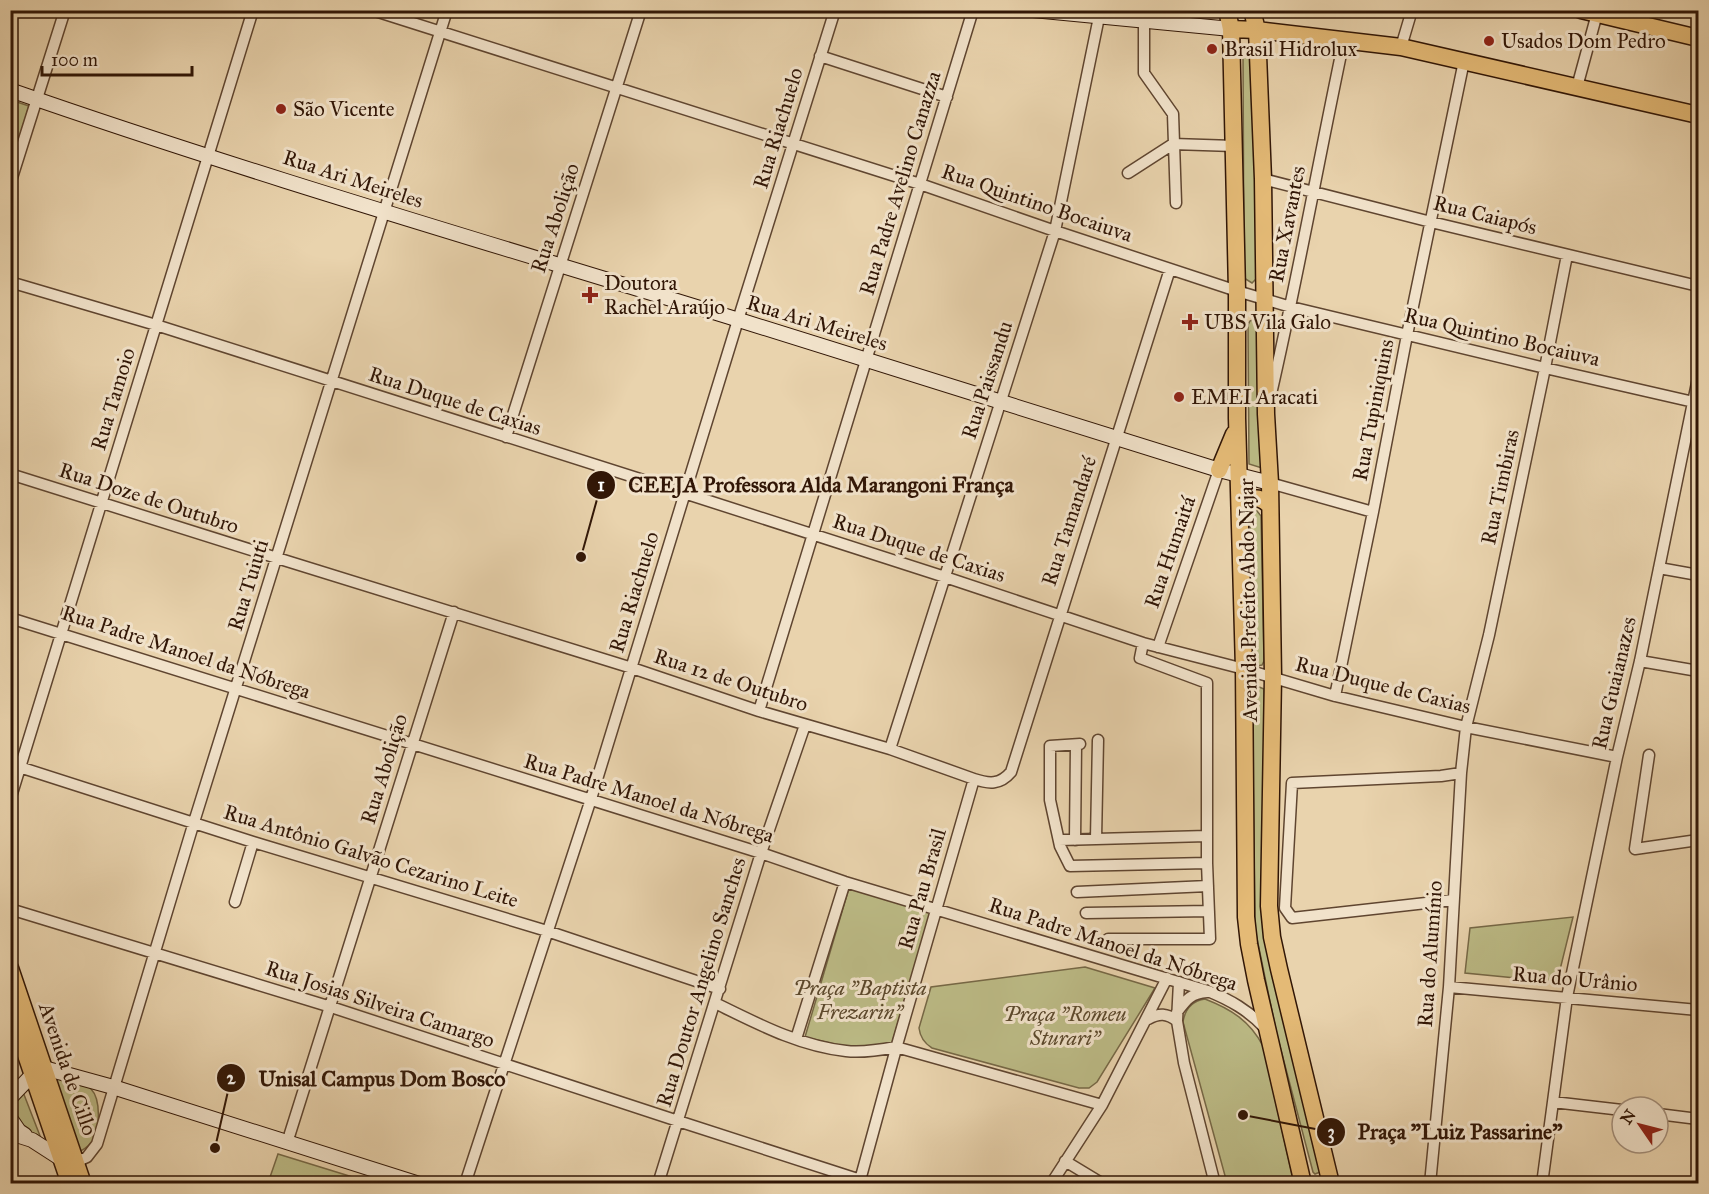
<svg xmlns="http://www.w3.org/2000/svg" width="1709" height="1194" font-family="'IM FELL Great Primer',serif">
<rect width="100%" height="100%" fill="#e9d3ad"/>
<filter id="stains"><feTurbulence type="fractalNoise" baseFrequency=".00333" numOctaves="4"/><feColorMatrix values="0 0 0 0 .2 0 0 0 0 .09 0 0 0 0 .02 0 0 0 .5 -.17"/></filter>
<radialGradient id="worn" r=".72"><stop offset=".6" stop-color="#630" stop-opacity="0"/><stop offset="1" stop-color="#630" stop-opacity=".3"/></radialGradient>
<path fill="#bcbb86" stroke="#766846" stroke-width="1.5" d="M1243 55 1254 56 1258 277 1252 283 1244 278Z
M11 100 29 106 12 162 11 161Z
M1254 319 1257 321 1262 468 1249 464 1248 325 1250 321Z
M1254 511H1257L1261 516 1264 661 1262 665 1256 666 1253 664 1251 660 1250 516Z
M1252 684 1264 689 1265 924 1320 1172 1315 1174 1313 1172 1277 1035 1255 929Z
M849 888 931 910 892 1043C858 1052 838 1045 805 1037Z
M1573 917 1557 982 1465 973 1470 928Z
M1085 967 1155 988 1097 1082 1089 1088H1079L932 1048C924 1043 920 1037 919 1028L931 987Z
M1205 999C1231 1009 1250 1021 1263 1046L1294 1183H1227L1183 1022C1185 1009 1191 1001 1205 999Z
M51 1075C61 1078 84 1082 91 1089 101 1099 100 1129 93 1140 90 1146 84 1149 79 1152Z
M23 1092 42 1141C24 1127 4 1115 23 1092Z
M278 1154 372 1183H268Z"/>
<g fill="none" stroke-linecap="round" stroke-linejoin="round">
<defs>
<path id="street" d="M372 10 920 184 1055 231 1237 291 1291 307 1545 368 1698 403
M1144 21V73L1173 114 1176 203
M1401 47 1412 10
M820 56 947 97
M1577 87 1598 10
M1128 173 1173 144 1234 146
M1263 179 1431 222 1698 286
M10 184 65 10
M10 282 156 325 684 493 945 577 1143 643 1244 669 1335 696 1466 727 1617 757
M1271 394C1298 277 1319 158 1344 40
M506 437 641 10
M10 474 277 558 632 668 759 711 890 749 974 779C989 784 1000 785 1011 772L1170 269
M1270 483 1373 512
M1659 568 1698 575
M10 618 761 853 845 882 1208 991C1230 1000 1248 1010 1265 1028
M1158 647 1219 470
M1640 661 1698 671
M1335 696 1373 512 1407 335 1464 61
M759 711 973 10
M1080 744 1050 746V800L1060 846 1070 866 1207 863
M890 749 1055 231 1099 17
M1649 755 1635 849 1698 840
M10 764 253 842 547 931 720 989
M10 800 253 10
M1096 839 1098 740
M1059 840 1207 836
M1075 840 1076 745
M1077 892 1208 886
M1453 900 1292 918 1285 908 1292 783 1441 776 1461 773
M235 902 253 842
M10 909 331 1007 678 1121 873 1184
M1086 913 1209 911
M1108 939H1210L1207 863V683L1140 658 1143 643
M1179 982 1177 1021 1184 1063 1215 1184
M1449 987 1698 1010
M715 1003C756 1023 799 1046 846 1051 862 1053 880 1050 896 1047L1102 1105
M1177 1012C1186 1000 1191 993 1207 992
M1148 1019C1159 1013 1167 1013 1177 1021
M796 1039 845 882
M1553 1102 1622 1110
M1658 1114 1698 1119
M287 1143C344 966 397 789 454 612
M1065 1161 1103 1184
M76 1162 87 1157 97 1144 194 822 447 10
M1303 1182 1330 1184
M465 1184 591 799 738 320 835 10
M658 1184 761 853 805 725
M859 1184 897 1045 974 779
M1051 1184 1102 1105 1167 978
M1430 1184 1449 987 1461 773 1466 727 1489 635 1545 368 1567 255
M1542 1184 1567 997 1617 757 1640 661 1698 378"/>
<path id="secondary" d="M1033 10 1231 29
M10 90C251 174 496 245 739 320 899 369 1059 421 1219 470L1270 483
M10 1098 33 1074 44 1068 113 1087 419 1184
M10 1118 19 1131 25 1135
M10 1133 32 1140 63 1160"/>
<path id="primary" d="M1227 10 1231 29 1237 291V418L1244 669 1246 917 1249 944 1256 980 1303 1184
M1252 10 1257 30 1263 179 1266 414 1270 483 1273 677 1269 906 1272 937 1279 969 1331 1184
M1581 10 1698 38
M1231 29 1257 30 1401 47 1698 115
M1219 470 1234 434
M1240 507C1249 496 1260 495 1270 506
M10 968 83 1184
M10 1008 70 1184"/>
</defs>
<use href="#street" stroke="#5f4530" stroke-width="13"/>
<use href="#secondary" stroke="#311606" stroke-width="16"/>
<use href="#primary" stroke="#311606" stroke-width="19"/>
<use href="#street" stroke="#f1e2ca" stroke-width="10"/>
<use href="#secondary" stroke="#f1e2ca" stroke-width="14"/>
<use href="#primary" stroke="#e4ba76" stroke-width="16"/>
</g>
<g fill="#8f2418" stroke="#f1e2ca" stroke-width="2">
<circle cx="1489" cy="41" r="6"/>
<circle cx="1212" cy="49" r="6"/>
<circle cx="281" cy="109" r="6"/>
<path d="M587 286h6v6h6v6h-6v6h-6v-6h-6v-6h6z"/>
<path d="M1187 313h6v6h6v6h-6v6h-6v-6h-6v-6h6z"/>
<circle cx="1179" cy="397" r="6"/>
</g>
<g text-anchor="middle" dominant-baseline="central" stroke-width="6" stroke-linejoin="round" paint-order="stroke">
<g font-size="21" fill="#311606" stroke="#f1e2ca" text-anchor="start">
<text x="1501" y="41">Usados Dom Pedro</text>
<text x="1224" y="49">Brasil Hidrolux</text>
<text x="293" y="109">São Vicente</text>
<text x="604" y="283">Doutora<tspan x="604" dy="24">Rachel Araújo</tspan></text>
<text x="1204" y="322">UBS Vila Galo</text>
<text x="1191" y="397">EMEI Aracati</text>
</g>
<g font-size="21" fill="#311606" stroke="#f1e2ca">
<text transform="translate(778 128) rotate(-73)">Rua Riachuelo</text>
<text transform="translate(353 179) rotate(18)">Rua Ari Meireles</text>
<text transform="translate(900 183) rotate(-73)">Rua Padre Avelino Canazza</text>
<text transform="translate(1037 203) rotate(19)">Rua Quintino Bocaiuva</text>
<text transform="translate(1485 215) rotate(14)">Rua Caiapós</text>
<text transform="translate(555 218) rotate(-72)">Rua Abolição</text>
<text transform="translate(1287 224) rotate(-79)">Rua Xavantes</text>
<text transform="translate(817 323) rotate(17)">Rua Ari Meireles</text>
<text transform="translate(1502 337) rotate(13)">Rua Quintino Bocaiuva</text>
<text transform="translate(987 380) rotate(-72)">Rua Paissandu</text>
<text transform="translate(113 399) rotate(-73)">Rua Tamoio</text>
<text transform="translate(455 401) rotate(18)">Rua Duque de Caxias</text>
<text transform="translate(1373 410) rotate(-79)">Rua Tupiniquins</text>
<text transform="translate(1500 487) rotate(-78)">Rua Timbiras</text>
<text transform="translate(149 498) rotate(18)">Rua Doze de Outubro</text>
<text transform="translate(1069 521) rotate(-72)">Rua Tamandaré</text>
<text transform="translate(919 548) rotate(18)">Rua Duque de Caxias</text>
<text transform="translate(1170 552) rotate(-71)">Rua Humaitá</text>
<text transform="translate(248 585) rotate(-73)">Rua Tuiuti</text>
<text transform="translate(634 592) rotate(-73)">Rua Riachuelo</text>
<text transform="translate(1248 600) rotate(-91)">Avenida Prefeito Abdo Najar</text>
<text transform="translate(186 652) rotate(18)">Rua Padre Manoel da Nóbrega</text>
<text transform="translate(731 680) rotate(18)">Rua 12 de Outubro</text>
<text transform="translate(1614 683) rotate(-77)">Rua Guaianazes</text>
<text transform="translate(1383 685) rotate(14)">Rua Duque de Caxias</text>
<text transform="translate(384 769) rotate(-73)">Rua Abolição</text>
<text transform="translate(649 798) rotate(17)">Rua Padre Manoel da Nóbrega</text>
<text transform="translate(371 856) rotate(17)">Rua Antônio Galvão Cezarino Leite</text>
<text transform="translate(922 889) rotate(-74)">Rua Pau Brasil</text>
<text transform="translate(1113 944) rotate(18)">Rua Padre Manoel da Nóbrega</text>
<text transform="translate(1430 954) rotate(-86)">Rua do Alumínio</text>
<text transform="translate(1575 979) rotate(5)">Rua do Urânio</text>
<text transform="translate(701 982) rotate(-73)">Rua Doutor Angelino Sanches</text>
<text transform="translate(380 1004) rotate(18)">Rua Josias Silveira Camargo</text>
<text transform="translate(68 1069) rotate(71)">Avenida de Cillo</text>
</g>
<g font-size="21" font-style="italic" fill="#5b482c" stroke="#f1e2ca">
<text x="860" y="988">Praça "Baptista<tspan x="860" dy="24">Frezarin"</tspan></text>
<text x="1065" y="1014">Praça "Romeu<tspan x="1065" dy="24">Sturari"</tspan></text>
</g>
</g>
<path fill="none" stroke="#311606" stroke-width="2" d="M581 557L601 485M215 1148L231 1078M1243 1115L1331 1132"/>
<g fill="#311606" stroke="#f1e2ca" stroke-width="2">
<circle cx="581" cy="557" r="6"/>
<circle cx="215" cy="1148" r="6"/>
<circle cx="1243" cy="1115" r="6"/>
<circle cx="601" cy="485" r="15"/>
<circle cx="231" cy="1078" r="15"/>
<circle cx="1331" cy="1132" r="15"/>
</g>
<g font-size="18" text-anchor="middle" font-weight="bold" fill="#fff">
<text x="601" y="491">1</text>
<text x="231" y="1084">2</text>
<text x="1331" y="1138">3</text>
</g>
<g font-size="22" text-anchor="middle" font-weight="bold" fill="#311606" stroke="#f1e2ca" stroke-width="6" stroke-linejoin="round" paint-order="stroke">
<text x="821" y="492">CEEJA Professora Alda Marangoni França</text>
<text x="382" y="1086">Unisal Campus Dom Bosco</text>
<text x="1460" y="1139">Praça "Luiz Passarine"</text>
</g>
<rect width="1709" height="1194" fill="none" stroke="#e9d3ad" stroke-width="36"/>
<rect x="12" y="12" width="1685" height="1170" fill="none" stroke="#311606" stroke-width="3"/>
<rect x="18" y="18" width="1673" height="1158" fill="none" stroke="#311606" stroke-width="1.5"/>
<g transform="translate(1640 1125) rotate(305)"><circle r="28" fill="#f1e2ca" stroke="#a4907c" stroke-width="1.5"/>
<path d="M0-4.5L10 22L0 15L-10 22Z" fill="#8f2418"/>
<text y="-9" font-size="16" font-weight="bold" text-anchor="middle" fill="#311606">N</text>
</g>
<path d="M42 66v9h150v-9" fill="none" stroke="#311606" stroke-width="3"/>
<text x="51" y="66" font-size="18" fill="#311606" stroke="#f1e2ca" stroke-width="4.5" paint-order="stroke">100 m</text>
<rect width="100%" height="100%" filter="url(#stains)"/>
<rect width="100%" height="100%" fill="url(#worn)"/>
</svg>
